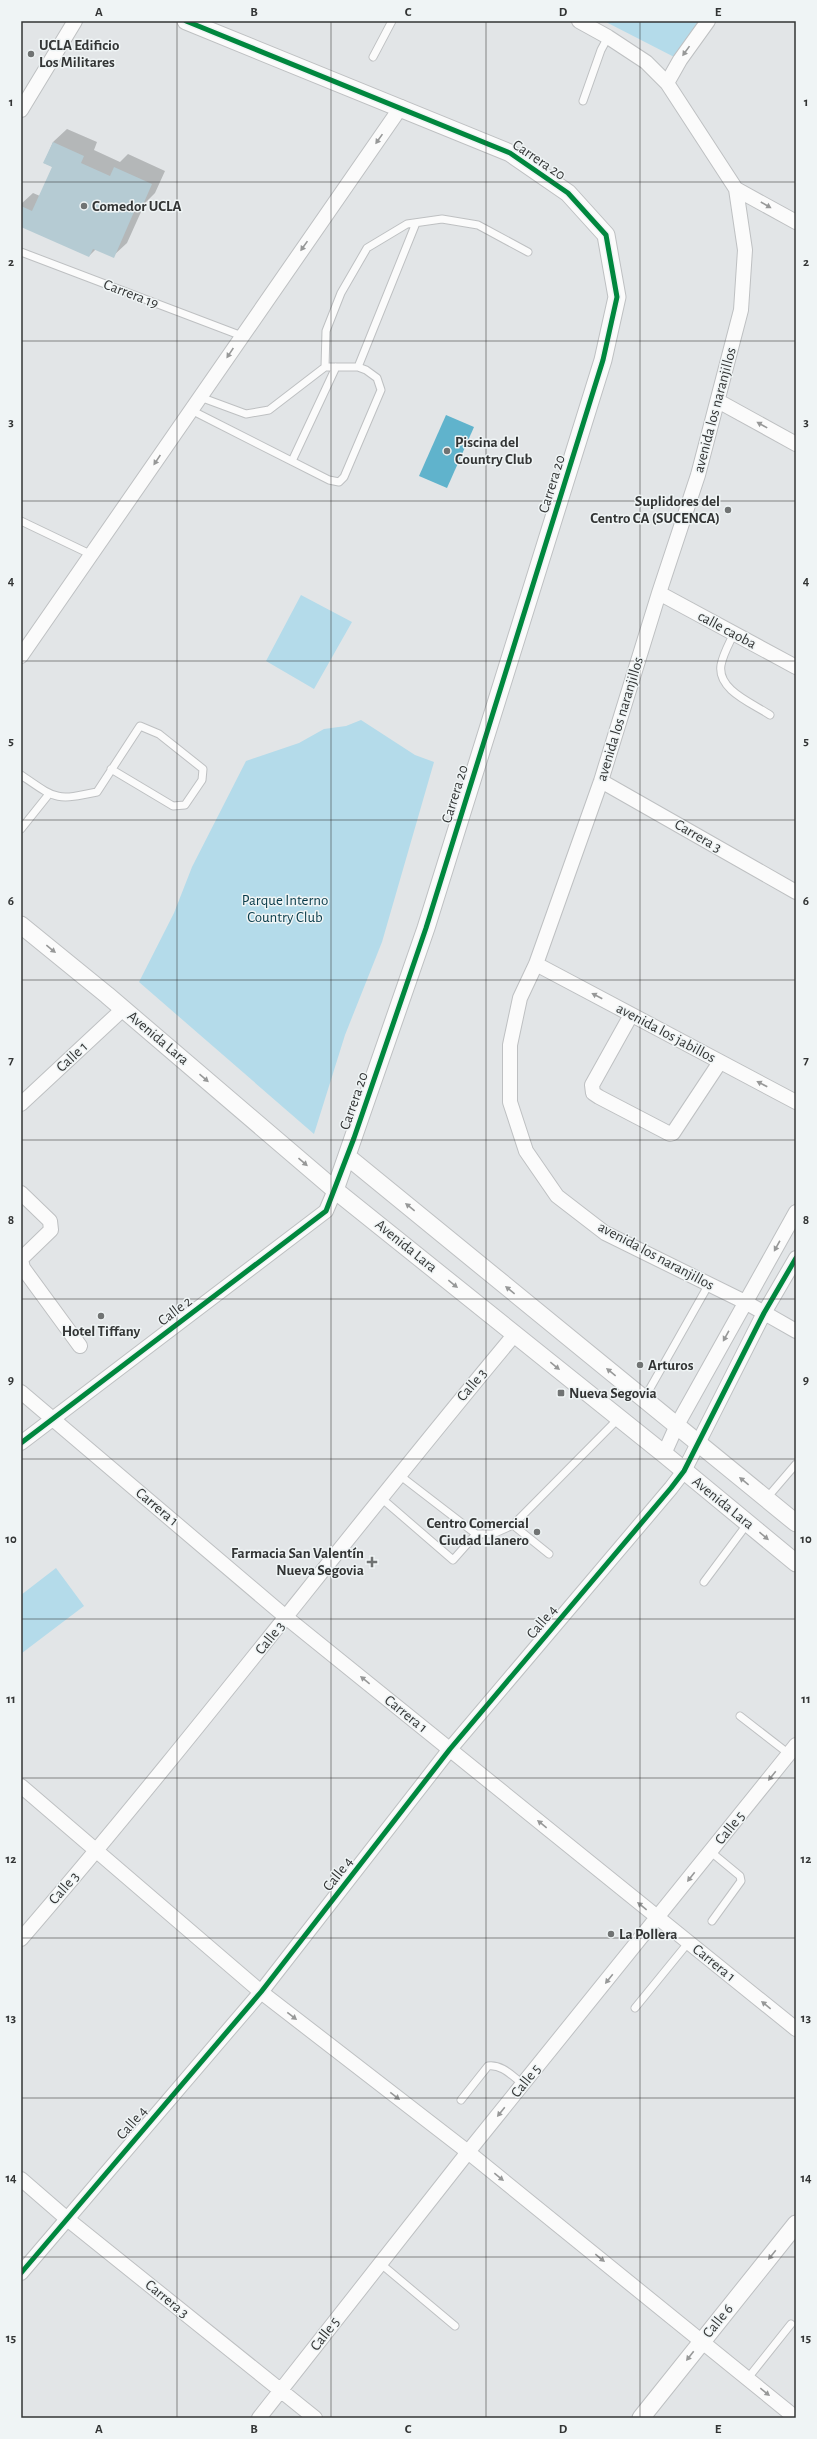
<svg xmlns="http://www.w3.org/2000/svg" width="817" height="2439" font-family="'Alegreya Sans',sans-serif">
<rect width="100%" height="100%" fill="#e2e5e7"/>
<path fill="#b4dbea" d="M604 21H700L680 60Z
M301 595 352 622 314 689 266 661Z
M361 720 415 755 434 762 382 942 345 1035 314 1134 139 982 174 913 192 867 246 761 299 743 324 729 346 726Z
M56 1568 84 1606 22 1653 21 1595Z"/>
<path fill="#60b3cc" d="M446 415 474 427 447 488 419 476Z"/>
<path fill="#0003" d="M67 129 97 142 94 150 120 162 128 154 165 171 155 193 145 203 127 243 113 256 96 249 89 256 21 226V204L33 193 40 196 53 167 44 163 53 142Z"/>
<path fill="#b5cbd3" d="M53 142 84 156 81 163 110 176 114 167 152 184 142 207 137 205 114 258 93 249 89 257 21 227V206L32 211 52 167 43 163Z"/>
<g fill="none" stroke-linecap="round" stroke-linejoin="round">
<defs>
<path id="service" d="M373 57 392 21
M583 101 601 50 608 37
M21 252 242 336
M325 367 326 331 341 293 367 248 407 224 442 219 478 225 528 252
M358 367 416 223
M191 410 329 480 339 482 344 477 381 390 377 378 366 370 358 367H325L269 410 246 414 200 397
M292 461 336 367
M21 521 92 555
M734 633C730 642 723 654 721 665 717 690 752 703 770 715
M21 775C56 799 55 801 97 792L140 726 159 734 203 769 202 780 185 805 173 806 111 769
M21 829 49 794
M644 1399 709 1284
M398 1474 476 1534H493L513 1525 619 1418
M380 1497 453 1560 476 1534
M766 1499 796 1464
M513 1525 549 1554
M704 1582 748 1523
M740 1716 789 1754
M711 1852 740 1876 741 1881 712 1921
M635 2008 688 1943
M461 2100 488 2066C502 2064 512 2076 523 2084
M381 2264 455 2326
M748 2378 791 2324"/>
<path id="minor" d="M579 21 608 37 646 62 667 83 736 189 745 250 741 310 698 475 659 593 601 781 536 964 520 998 510 1045V1102L526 1151 557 1196 605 1233 745 1302 796 1331
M667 83 680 60 708 21
M21 110 75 21
M736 189 796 222
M718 401 796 444
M659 593 796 667
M21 656 401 107
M601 781 796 892
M536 964 796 1102
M631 1015 592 1085 593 1093 599 1097 670 1134 673 1133 720 1062
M21 1104 123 1009
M21 1193 50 1221 51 1230 21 1259
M21 1260 23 1268 80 1346
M21 1392 287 1618 796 2029
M21 1443 326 1211 335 1190
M664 1454 677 1425 796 1212
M21 1786 261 1992 468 2152 796 2418
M21 1939C191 1742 348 1534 515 1334
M21 2179 66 2218 315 2418
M21 2273 261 1992 450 1749 671 1488 684 1471 764 1313 796 1258
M259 2418 468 2152 796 1745"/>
<path id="tertiary" d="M186 21 510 153 568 193 606 235 617 297 603 360 426 928 335 1190
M21 925 107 995 335 1190 664 1454 796 1563
M348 1157 796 1523
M641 2418 796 2224"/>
</defs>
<use href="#service" stroke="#bec0c2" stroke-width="9"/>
<use href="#minor" stroke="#bec0c2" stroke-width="16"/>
<use href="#tertiary" stroke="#bec0c2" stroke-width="19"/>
<use href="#service" stroke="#fbfbfb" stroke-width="7"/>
<use href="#minor" stroke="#fbfbfb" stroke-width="14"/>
<use href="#tertiary" stroke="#fbfbfb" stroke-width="17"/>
<defs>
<path id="cycleway" d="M21 1443 326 1211 354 1138 426 928 603 360 617 297 606 235 568 193 510 153 186 21
M21 2273 261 1992 450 1749 671 1488 684 1471 764 1313 796 1258"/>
</defs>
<use href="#cycleway" stroke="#eff4f5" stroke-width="8"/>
<use href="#cycleway" stroke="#00873e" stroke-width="5"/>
</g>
<defs><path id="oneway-solid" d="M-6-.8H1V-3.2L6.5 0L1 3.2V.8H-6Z"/></defs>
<g fill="#979898">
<use href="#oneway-solid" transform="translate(686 51) rotate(126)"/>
<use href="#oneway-solid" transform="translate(379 139) rotate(125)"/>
<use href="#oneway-solid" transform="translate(766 205) rotate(30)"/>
<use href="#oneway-solid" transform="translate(304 246) rotate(125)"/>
<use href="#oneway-solid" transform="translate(230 353) rotate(124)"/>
<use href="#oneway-solid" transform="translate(762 425) rotate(-151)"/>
<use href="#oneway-solid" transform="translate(157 460) rotate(124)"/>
<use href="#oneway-solid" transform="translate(51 949) rotate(39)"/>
<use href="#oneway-solid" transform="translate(597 996) rotate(-152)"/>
<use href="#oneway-solid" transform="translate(204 1078) rotate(41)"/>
<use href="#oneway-solid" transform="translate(762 1084) rotate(-152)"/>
<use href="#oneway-solid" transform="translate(303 1162) rotate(41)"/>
<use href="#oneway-solid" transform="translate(410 1207) rotate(-141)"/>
<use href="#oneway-solid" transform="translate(777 1246) rotate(119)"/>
<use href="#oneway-solid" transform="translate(453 1284) rotate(39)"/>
<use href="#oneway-solid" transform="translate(510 1290) rotate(-141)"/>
<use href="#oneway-solid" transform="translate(726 1336) rotate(119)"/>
<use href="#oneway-solid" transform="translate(555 1366) rotate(39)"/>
<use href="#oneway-solid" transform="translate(611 1372) rotate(-141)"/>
<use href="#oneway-solid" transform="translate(744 1481) rotate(-141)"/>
<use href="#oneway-solid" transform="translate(764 1536) rotate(40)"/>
<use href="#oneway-solid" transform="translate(365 1680) rotate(-141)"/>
<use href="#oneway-solid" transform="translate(772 1776) rotate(129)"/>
<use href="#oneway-solid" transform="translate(542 1824) rotate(-141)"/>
<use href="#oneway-solid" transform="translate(691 1877) rotate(128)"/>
<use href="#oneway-solid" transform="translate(642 1906) rotate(-141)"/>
<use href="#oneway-solid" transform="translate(609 1979) rotate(129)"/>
<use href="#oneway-solid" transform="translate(766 2005) rotate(-141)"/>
<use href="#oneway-solid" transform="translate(292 2016) rotate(38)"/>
<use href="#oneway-solid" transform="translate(395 2096) rotate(38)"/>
<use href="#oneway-solid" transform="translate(501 2112) rotate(129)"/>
<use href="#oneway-solid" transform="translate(499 2177) rotate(39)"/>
<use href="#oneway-solid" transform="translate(772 2255) rotate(129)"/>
<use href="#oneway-solid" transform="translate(600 2258) rotate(39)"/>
<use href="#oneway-solid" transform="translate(690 2356) rotate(128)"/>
<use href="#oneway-solid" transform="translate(765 2392) rotate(39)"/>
</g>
<path fill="none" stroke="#333535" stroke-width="1" stroke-opacity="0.55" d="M177 21V2418M331 21V2418M486 21V2418M640 21V2418M21 182H796M21 341H796M21 501H796M21 661H796M21 820H796M21 980H796M21 1140H796M21 1299H796M21 1459H796M21 1619H796M21 1778H796M21 1938H796M21 2098H796M21 2257H796"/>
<g fill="#707373" stroke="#eff4f5" stroke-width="1.5">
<circle cx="31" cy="54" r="4"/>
<circle cx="84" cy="206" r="4"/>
<circle cx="447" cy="451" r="4"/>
<circle cx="728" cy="510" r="4"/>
<circle cx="101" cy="1316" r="4"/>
<circle cx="640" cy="1365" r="4"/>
<rect x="557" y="1389" width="8" height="8" rx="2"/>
<circle cx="537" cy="1532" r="4"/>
<path d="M370 1556h4v4h4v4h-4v4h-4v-4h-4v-4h4z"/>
<circle cx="611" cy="1934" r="4"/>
</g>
<g text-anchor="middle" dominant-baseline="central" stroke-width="3" stroke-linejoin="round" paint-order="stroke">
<g font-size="15" font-weight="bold" fill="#333535" stroke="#eff4f5" text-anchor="start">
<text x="39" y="45">UCLA Edificio<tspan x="39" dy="17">Los Militares</tspan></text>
<text x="92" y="206">Comedor UCLA</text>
<text x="455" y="442">Piscina del<tspan x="455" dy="17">Country Club</tspan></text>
<text x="720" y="501" text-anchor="end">Suplidores del<tspan x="720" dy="17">Centro CA (SUCENCA)</tspan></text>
<text x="101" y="1331" text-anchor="middle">Hotel Tiffany</text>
<text x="648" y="1365">Arturos</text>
<text x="569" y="1393">Nueva Segovia</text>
<text x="529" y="1523" text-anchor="end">Centro Comercial<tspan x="529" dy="17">Ciudad Llanero</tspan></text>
<text x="364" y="1553" text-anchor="end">Farmacia San Valentín<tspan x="364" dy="17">Nueva Segovia</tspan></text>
<text x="619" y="1934">La Pollera</text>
</g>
<g font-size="15" fill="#333535" stroke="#eff4f5">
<text transform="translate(539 160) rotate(34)">Carrera 20</text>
<text transform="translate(131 294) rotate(21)">Carrera 19</text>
<text transform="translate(715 410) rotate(-75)">avenida los naranjillos</text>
<text transform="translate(552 484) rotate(-73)">Carrera 20</text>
<text transform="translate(727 630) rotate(28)">calle caoba</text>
<text transform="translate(620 719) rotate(-73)">avenida los naranjillos</text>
<text transform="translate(455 794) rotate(-73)">Carrera 20</text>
<text transform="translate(698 836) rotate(30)">Carrera 3</text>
<text transform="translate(666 1033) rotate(28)">avenida los jabillos</text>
<text transform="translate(158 1038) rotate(40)">Avenida Lara</text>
<text transform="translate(72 1057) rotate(-43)">Calle 1</text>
<text transform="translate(354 1101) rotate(-71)">Carrera 20</text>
<text transform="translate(406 1246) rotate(39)">Avenida Lara</text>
<text transform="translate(656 1256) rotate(28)">avenida los naranjillos</text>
<text transform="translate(175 1311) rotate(-37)">Calle 2</text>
<text transform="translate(472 1385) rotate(-50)">Calle 3</text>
<text transform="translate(723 1503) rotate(39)">Avenida Lara</text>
<text transform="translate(157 1507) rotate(40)">Carrera 1</text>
<text transform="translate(542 1622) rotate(-50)">Calle 4</text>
<text transform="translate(270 1638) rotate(-51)">Calle 3</text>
<text transform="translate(406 1714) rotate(39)">Carrera 1</text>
<text transform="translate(730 1828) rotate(-51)">Calle 5</text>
<text transform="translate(338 1874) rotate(-52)">Calle 4</text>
<text transform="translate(64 1888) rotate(-49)">Calle 3</text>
<text transform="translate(714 1963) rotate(39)">Carrera 1</text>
<text transform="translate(526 2081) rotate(-51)">Calle 5</text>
<text transform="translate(132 2123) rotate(-49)">Calle 4</text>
<text transform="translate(167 2299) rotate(39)">Carrera 3</text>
<text transform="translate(718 2321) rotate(-51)">Calle 6</text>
<text transform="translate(325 2334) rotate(-52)">Calle 5</text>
</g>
<g font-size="15" fill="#083b4a" stroke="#eff4f5">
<text x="285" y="900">Parque Interno<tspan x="285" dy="17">Country Club</tspan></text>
</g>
</g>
<rect width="817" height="2439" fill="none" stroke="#eff4f5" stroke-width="44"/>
<rect x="22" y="22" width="773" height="2395" fill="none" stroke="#333535" stroke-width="1.5"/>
<g font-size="13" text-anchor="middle" font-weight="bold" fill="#333535">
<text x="99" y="16">A</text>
<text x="254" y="16">B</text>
<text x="408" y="16">C</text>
<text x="563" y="16">D</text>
<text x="718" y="16">E</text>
<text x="11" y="106">1</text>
<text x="806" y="106">1</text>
<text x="11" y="266">2</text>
<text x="806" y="266">2</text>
<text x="11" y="426">3</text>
<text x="806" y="426">3</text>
<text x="11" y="585">4</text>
<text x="806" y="585">4</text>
<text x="11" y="745">5</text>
<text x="806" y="745">5</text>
<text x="11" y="905">6</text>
<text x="806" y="905">6</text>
<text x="11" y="1064">7</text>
<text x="806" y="1064">7</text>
<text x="11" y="1224">8</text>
<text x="806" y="1224">8</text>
<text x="11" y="1384">9</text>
<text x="806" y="1384">9</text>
<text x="11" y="1543">10</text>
<text x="806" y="1543">10</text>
<text x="11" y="1703">11</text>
<text x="806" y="1703">11</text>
<text x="11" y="1863">12</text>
<text x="806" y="1863">12</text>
<text x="11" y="2022">13</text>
<text x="806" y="2022">13</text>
<text x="11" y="2182">14</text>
<text x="806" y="2182">14</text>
<text x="11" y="2342">15</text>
<text x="806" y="2342">15</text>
<text x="99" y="2433">A</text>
<text x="254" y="2433">B</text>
<text x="408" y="2433">C</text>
<text x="563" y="2433">D</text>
<text x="718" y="2433">E</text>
</g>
</svg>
